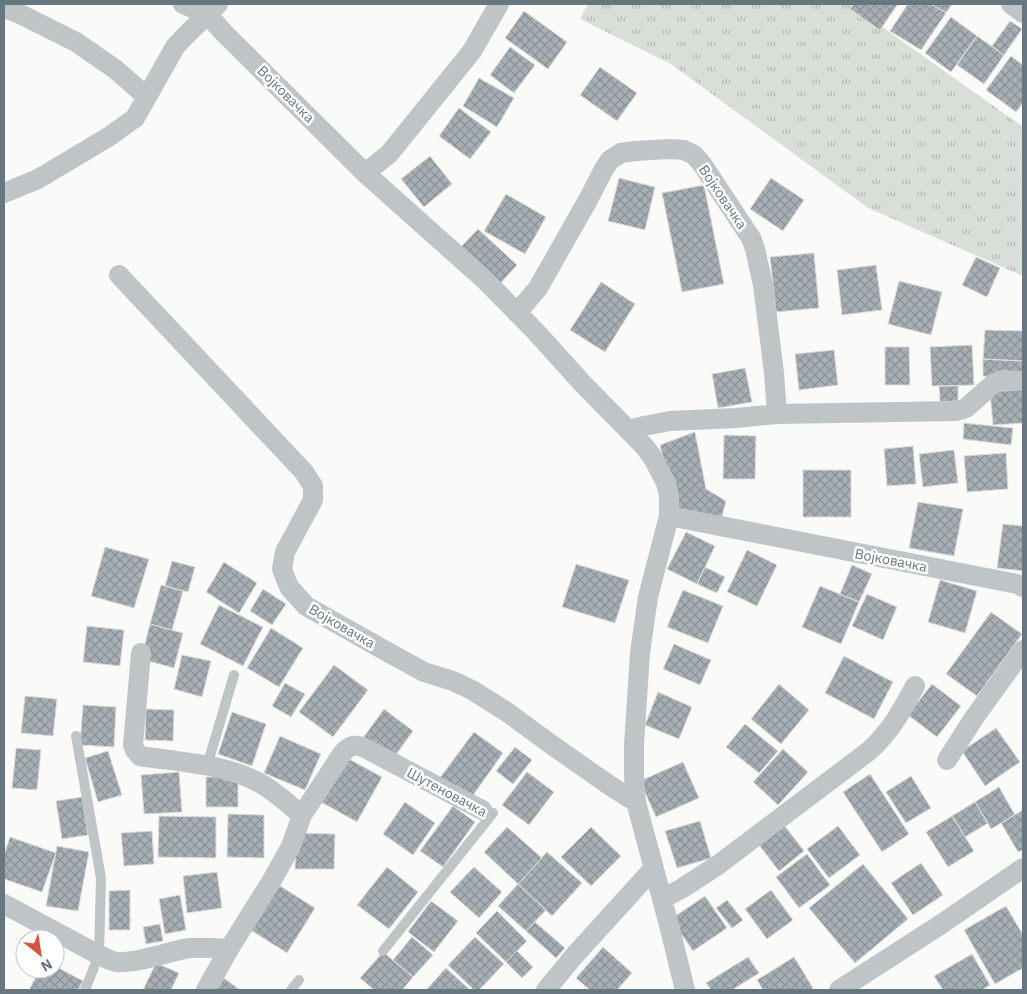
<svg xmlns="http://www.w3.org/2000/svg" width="1027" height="994" font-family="'IBM Plex Sans',sans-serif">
<defs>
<pattern id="grass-tufts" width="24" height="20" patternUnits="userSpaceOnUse" patternTransform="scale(1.25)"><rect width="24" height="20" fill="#daded8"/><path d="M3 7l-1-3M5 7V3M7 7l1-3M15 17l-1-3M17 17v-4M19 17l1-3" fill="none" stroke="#b5b9b4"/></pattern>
<pattern id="building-cross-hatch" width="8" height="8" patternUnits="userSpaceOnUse" patternTransform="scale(1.25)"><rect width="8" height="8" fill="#a7afb4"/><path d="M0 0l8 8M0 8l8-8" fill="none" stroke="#8c9398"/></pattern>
</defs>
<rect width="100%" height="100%" fill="#fafaf8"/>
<path fill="url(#grass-tufts)" d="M588 4H850L1023 127V276L868 208 671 64 580 19Z"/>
<path fill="url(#building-cross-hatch)" stroke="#dcdcda" d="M854 4H898L880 30 850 9Z
M908 4H931L946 13 921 50 890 31Z
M931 4H952L946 13Z
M524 11 567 42 548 69 505 38Z
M951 17 977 36 951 72 925 53Z
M1010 21 1022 29 1004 55 992 46Z
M977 36 1004 55 984 84 957 65Z
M510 47 535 65 514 93 490 75Z
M1011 56 1023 65V103L1016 112 986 90Z
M600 67 637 93 617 121 580 95Z
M479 78 514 98 497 127 463 106Z
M459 108 491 132 470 159 439 136Z
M430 156 452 184 424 207 401 179Z
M619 178 655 187 645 230 608 221Z
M771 178 804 200 783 231 750 209Z
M704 185 724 284 682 292 662 193Z
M506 194 546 217 525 254 484 231Z
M478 229 517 265 498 286 458 250Z
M814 253 819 308 776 312 770 257Z
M976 257 1000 268 987 297 962 285Z
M876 265 882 310 842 315 837 270Z
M899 281 942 292 931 335 888 324Z
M601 282 635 304 605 352 570 330Z
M985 330 1023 331V361L983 359Z
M972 345 974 385 932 386 930 347Z
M885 347H909L910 385H885Z
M834 350 838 385 799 390 795 354Z
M983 359 1023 361V378L983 376Z
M745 368 752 402 718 408 712 374Z
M939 386H958V401L940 402Z
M1023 389V423L993 425 990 392Z
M964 423 1013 428 1011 445 963 439Z
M695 432 706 489 726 501 720 524 677 514 660 445Z
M724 435 756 436 755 479H723Z
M913 446 916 484 887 486 884 449Z
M954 450 958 483 923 487 919 454Z
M1006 453 1008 489 967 492 964 456Z
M803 470H851V517H803Z
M918 502 963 509 954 556 909 548Z
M1003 524 1023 526V571L997 568Z
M686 532 715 546 697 584 667 569Z
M105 547 149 559 134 608 91 596Z
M747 550 777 565 757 606 727 592Z
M172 561 195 567 188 592 165 586Z
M224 562 257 583 239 613 206 592Z
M576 564 629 580 615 623 562 607Z
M852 565 872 574 859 602 840 594Z
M705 567 725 577 717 593 697 584Z
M940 580 977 591 965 633 928 622Z
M161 585 183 591 172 630 150 624Z
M820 586 859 602 841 644 802 627Z
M263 589 286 604 272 625 250 611Z
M683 590 723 606 708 643 667 627Z
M867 594 897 607 883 640 852 626Z
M219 605 263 627 243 666 200 644Z
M991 612 1022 634 977 696 946 674Z
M150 624 183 633 174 668 141 659Z
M87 626 124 630 120 666 83 662Z
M271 628 303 648 279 687 247 668Z
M674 644 711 660 700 685 663 669Z
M182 655 211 661 202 697 174 689Z
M844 656 893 682 874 719 825 693Z
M334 665 368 690 333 737 299 712Z
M285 683 305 694 291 717 272 706Z
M779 684 809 710 781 744 751 719Z
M932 684 961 706 937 737 908 715Z
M658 692 692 707 679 739 645 725Z
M25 696 57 699 53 736 21 733Z
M83 705 116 707 114 747 80 745Z
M146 709 174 710 173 741 145 740Z
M384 709 413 731 392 760 363 738Z
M232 712 266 724 252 766 218 754Z
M745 724 778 751 759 773 726 747Z
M996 728 1020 762 985 786 962 751Z
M474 732 503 753 469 801 439 779Z
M280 736 321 754 305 790 264 773Z
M515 747 532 760 513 784 496 771Z
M16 748 41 750 37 790 12 788Z
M783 749 808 772 778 805 753 782Z
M108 751 122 795 98 802 85 758Z
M345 757 382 777 357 822 321 802Z
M683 762 699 798 656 817 640 781Z
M179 772 182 812 144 814 141 775Z
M527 772 554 792 529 825 502 805Z
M870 774 909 834 882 852 843 792Z
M911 776 931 808 906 823 886 792Z
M206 777H238V807H206Z
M999 787 1015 815 991 829 975 802Z
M82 797 88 835 62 839 56 801Z
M405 802 435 823 413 855 383 834Z
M975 802 988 823 965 837 952 816Z
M453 806 475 822 443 867 420 851Z
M1023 810V850L1018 852 1001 823Z
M228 814 264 815V858L227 857Z
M159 816 216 817V858L158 857Z
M952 816 974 851 948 867 926 832Z
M700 821 711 858 677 868 665 831Z
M784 825 804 851 779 871 759 845Z
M838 826 860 855 829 878 807 849Z
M507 827 542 858 518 884 484 852Z
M591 827 621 856 591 886 561 857Z
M152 831 154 864 124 866 121 833Z
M296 833 335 834 334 869H295Z
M10 837 56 853 42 892 4 879V855Z
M57 846 89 852 78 911 46 906Z
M547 852 582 883 552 916 518 884Z
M807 854 830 885 799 908 776 877Z
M921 863 943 895 913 915 891 883Z
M863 864 908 919 855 963 809 908Z
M387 867 418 892 389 929 357 905Z
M474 867 502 892 479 918 450 892Z
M217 872 222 908 187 913 183 876Z
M277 884 315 908 287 953 249 929Z
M518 884 546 910 526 931 498 906Z
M130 890V930H109V891Z
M771 890 793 920 767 939 745 909Z
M180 895 186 930 165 934 159 899Z
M705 896 727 928 693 951 671 919Z
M727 900 743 920 732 928 716 908Z
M431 901 458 921 434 952 408 932Z
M1006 906 1023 935V968L995 984 964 930Z
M497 911 527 941 506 962 476 933Z
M535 922 565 948 556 958 526 931Z
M160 924 163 941 146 944 143 927Z
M412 937 433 955 413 977 393 960Z
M475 937 504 964 479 990H474L448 965Z
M603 947 632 973 617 990H590L576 978Z
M517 951 533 967 522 978 506 962Z
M383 952 413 977 402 990H374L360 978Z
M972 954 990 985 982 990H943L934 976Z
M748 957 759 973 732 990H711L706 983Z
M794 957 813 988 810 990H763L757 980Z
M156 963 179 973 171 990H143Z
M55 966 83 981 78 990H29L40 969H55Z
M446 968 470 990H426Z
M224 978 240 990H215Z"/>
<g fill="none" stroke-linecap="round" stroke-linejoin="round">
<path stroke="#bfc4c7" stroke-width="10" d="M76 736 101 878 99 955 85 990
M207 766 234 675
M383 951 493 813 482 810
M291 990 299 980"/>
<path stroke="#bfc4c7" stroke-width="20" d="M218 4 207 14 224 33 365 173 486 281 537 333 583 384 645 447 653 458 666 483 669 496V516L648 597 640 653 634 745V776L636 802 669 925 685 990
M1011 4 1023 13
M4 8 20 14 76 42 115 69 147 97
M365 173 389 154 472 51 499 4
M4 193 38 179 110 136 135 118 175 47C185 35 197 25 207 14L183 4
M119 275 304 472 313 486V500L285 552 282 569 289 587 306 606 384 650 424 672 453 681 472 690 507 712 552 745 609 785 636 802
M517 313 538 288 588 200 604 169 610 160 621 153 635 151 670 149 684 150 694 155 702 164 739 220 751 238 755 249 763 285 774 373 777 414
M629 430 644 426 670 421 736 418 777 414 956 411 966 408 993 384 1002 380 1023 381
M669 516 1017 584 1023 587
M141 653 133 745 135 750 140 756C179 762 229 764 263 785 277 793 289 805 302 815
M947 760 974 718 1023 650
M662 899 681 889 718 865 869 751C891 731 901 712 915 686
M4 904 99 955C105 958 111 961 117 962 137 964 169 951 190 948 203 947 216 948 229 949
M206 990 229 949 271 882 291 846 302 815 342 754C349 746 353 744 363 747L482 810
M546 990 574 956 653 869
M839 990 940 925 1023 868"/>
</g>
<g text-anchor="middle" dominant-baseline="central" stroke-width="5" stroke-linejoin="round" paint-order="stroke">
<g font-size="14" fill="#677780" stroke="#fff">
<text transform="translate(286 94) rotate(45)">Војковачка</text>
<text transform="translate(723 197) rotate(56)">Војковачка</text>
<text transform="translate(891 560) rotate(11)">Војковачка</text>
<text transform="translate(342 626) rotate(30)">Војковачка</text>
<text transform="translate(447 792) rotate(28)">Шутеновачка</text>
</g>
</g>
<rect width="1027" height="994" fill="none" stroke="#677780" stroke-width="10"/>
<g transform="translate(40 954) rotate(150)"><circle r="24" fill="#ffffff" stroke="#c2c9cc"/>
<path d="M0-4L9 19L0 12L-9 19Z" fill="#d3563f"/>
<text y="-8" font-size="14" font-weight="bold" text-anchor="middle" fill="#677780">N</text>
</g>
</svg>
